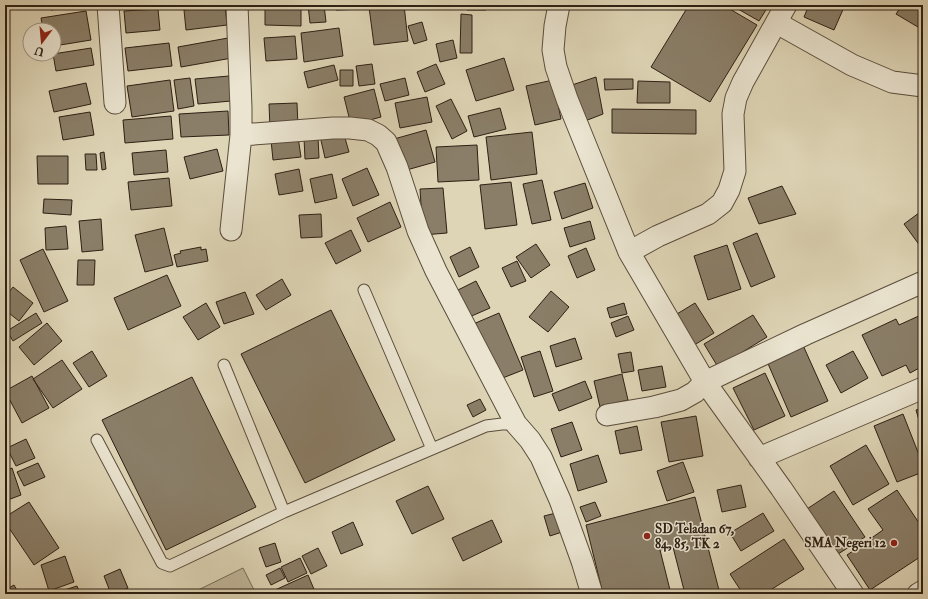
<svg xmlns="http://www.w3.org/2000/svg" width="928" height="599" font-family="'IM FELL Double Pica',serif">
<rect width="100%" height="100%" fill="#ded5b6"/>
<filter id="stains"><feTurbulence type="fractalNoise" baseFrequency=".005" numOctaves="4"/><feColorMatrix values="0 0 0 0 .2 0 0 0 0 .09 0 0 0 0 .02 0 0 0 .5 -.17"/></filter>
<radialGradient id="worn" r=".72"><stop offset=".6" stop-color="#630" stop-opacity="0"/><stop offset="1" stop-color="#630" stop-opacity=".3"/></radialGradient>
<path fill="#c0b69a" stroke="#776b57" d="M243 568 256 594H190Z"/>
<path fill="#8a7e68" stroke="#2e2014" d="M5 5H8V20H5Z
M51 5H91L51 10Z
M225 5 227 25 186 30 184 10Z
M265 5H301V26L265 25Z
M308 5H324L326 22 310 23Z
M335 5H365V9L336 10Z
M385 5H404L408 41 374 45 369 7Z
M466 5H486V10H467Z
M689 5H723L757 25 710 102 651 67Z
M731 5H769L759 21Z
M809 5H845L834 30 804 17Z
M902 5H923V30L896 14Z
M158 9 160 30 126 33 124 11Z
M86 11 91 40 54 46V30H43L41 18Z
M461 14 472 15V53H460Z
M422 22 427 40 414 44 408 26Z
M339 28 343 56 304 62 301 33Z
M295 36 297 59 266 61 264 38Z
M228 38 232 58 181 67 178 47Z
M453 40 457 58 440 62 436 44Z
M169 43 172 66 128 71 125 48Z
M91 48 94 65 56 71 53 54Z
M504 58 514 90 476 101 466 70Z
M372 64 375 84 359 86 356 66Z
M436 64 445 84 425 92 417 72Z
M334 65 338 80 308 88 304 72Z
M340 70H353V86H340Z
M229 76 231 101 198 104 195 79Z
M596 77 603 114 585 121 572 85Z
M190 78 194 106 178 109 174 80Z
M405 78 409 95 385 101 380 84Z
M604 79H633V89L605 90Z
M170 80 174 111 132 117 127 86Z
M553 80 561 119 535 125 526 86Z
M638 81 670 82V103H637Z
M86 83 91 104 54 112 49 91Z
M374 89 381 117 351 125 344 97Z
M427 97 432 122 400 128 395 103Z
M451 99 467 131 452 139 436 106Z
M297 103 298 127 270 128 269 104Z
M500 108 506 129 474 137 468 116Z
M612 109 696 110V134L612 133Z
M228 111 229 135 181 137 179 114Z
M90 112 94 135 63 140 59 117Z
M171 116 173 139 125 143 123 120Z
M426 130 435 162 403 171 394 139Z
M343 131 349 152 325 158 320 136Z
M532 132 537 174 491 180 486 137Z
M298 137 301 157 273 160 271 140Z
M318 137 319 158 305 159 304 138Z
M477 145 479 180 438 182 436 147Z
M217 149 223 171 190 179 184 157Z
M166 150 168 172 134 175 132 153Z
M104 152 106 169 102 170 100 153Z
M85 154H96L97 170H86Z
M37 156H68V184H38Z
M367 168 379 195 353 206 342 179Z
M299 169 303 191 279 195 275 174Z
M332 174 337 198 315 203 310 179Z
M169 178 172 206 131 210 128 182Z
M542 180 551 220 532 224 523 184Z
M511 182 517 225 485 229 480 185Z
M585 183 593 208 562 219 554 192Z
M782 186 796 214 759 224 748 198Z
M443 188 447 233 423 235 420 189Z
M44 199 72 200 71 215 43 213Z
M390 202 401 227 368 242 357 218Z
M923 210V250L904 224Z
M321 214 322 237 301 238 299 215Z
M101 219 103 250 82 252 79 221Z
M590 221 595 239 570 247 564 228Z
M66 226 68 249 46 250 45 228Z
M164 228 173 265 145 272 135 235Z
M351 230 361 251 336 264 325 243Z
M757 233 775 277 751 287 733 243Z
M536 244 550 265 531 278 516 257Z
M727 245 741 289 708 300 694 256Z
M201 247V250L206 249 208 261 177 267 174 255 181 253 180 251Z
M470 247 479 267 459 277 450 257Z
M586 248 595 270 577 278 568 256Z
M43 249 68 301 44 312 20 260Z
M78 260H95L94 285H77Z
M517 261 526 281 511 287 502 268Z
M167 275 181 306 128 330 114 298Z
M282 279 291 295 266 310 256 295Z
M476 281 490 308 467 318 454 292Z
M13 287 33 303 19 321 5 310V297Z
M551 291 569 307 548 332 529 317Z
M245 292 254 314 224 324 216 302Z
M206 303 220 327 198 340 183 317Z
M624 303 627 314 610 318 607 308Z
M695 303 714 333 691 347 672 317Z
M331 310 395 440 305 483 241 354Z
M36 313 42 323 13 341 7 331Z
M499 313 523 370 495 381 471 325Z
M923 314V366L910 373 906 365 882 376 862 335 896 319 899 325Z
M753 315 767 337 718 367 704 344Z
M628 316 634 330 616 337 611 323Z
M47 323 62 341 34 365 19 347Z
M575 338 582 359 556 367 550 346Z
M802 343 828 401 791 417 766 359Z
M92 351 107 376 89 387 73 363Z
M540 351 553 391 534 397 521 357Z
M853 351 868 378 841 393 826 365Z
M631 352 634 371 622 373 618 354Z
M62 360 82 389 53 408 33 379Z
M662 366 666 387 642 391 638 370Z
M765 373 785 416 754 430 733 388Z
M622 374 628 400 600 407 594 381Z
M32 376 49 408 22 423 5 391Z
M192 377 256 507 166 550 102 420Z
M585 381 592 398 559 411 552 394Z
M480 399 486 410 473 417 467 405Z
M923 408V434L916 410Z
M903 414 923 465V472L897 482 874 426Z
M696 416 703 456 669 462 661 422Z
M572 422 582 450 561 457 551 429Z
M637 426 642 450 620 454 615 431Z
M26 439 35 458 16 466 7 448Z
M866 445 889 484 853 505 830 466Z
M598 455 607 482 578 491 570 464Z
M683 462 694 492 667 501 657 471Z
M38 463 45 477 24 486 17 472Z
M12 468 21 495 5 501V471Z
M741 485 746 507 722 512 717 490Z
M428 486 444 519 412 534 396 501Z
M897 490 923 529V555L870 590 847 555 883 530 868 509Z
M834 491 865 537 838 554 807 509Z
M695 497 720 594H685L673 547 660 550 671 594H603L586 525Z
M29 502 59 548 34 565 5 522V517Z
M595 502 601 516 586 522 580 507Z
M556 513 562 532 550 536 544 516Z
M763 513 774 531 741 551 730 533Z
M492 520 502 542 463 561 452 538Z
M353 522 363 545 341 554 332 532Z
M784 539 804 569 764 594H743L730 574Z
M275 543 281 562 266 567 259 548Z
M318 548 327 566 311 574 302 556Z
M65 556 74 582 49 591 41 565Z
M300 558 307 573 288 582 281 567Z
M280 568 285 578 271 585 266 575Z
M120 569 128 588 114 594H111L104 576Z
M308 575 316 594H277L275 590Z
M14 585 19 594H5V590Z
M77 586 80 594H55V593Z"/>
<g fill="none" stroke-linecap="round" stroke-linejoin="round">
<defs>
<path id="lane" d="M364 290 432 449
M224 365 284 512
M97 440 162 563 170 566 284 512 486 426 502 424H516"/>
<path id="street" d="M108 5 115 103
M559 5 555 26 553 50 556 67 567 99 629 252 705 382 806 334 923 282
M777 23 852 65 892 82 923 86
M241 135 333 128H350L368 130 378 135 386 142 397 167 418 231 436 271 516 424 530 440 541 457 560 500 582 561 592 594
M231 230 241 135V108L237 5
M629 252 658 236 708 214 722 203 729 190 735 171 733 114 736 98 743 82 786 5
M607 415 654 407 681 400 695 392 705 382 781 488 853 594
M759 458 923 388
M918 594 923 591"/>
</defs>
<use href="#lane" stroke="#5a4d3c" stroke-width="13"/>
<use href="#street" stroke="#5a4d3c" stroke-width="23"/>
<use href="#lane" stroke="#eae4d0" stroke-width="11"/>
<use href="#street" stroke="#eae4d0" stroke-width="21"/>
</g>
<g fill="#8f2418" stroke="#eae4d0" stroke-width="1.5">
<circle cx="647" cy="536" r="4"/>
<circle cx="894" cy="543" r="4"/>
</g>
<g text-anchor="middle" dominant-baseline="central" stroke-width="3" stroke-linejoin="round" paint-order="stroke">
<g font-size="13" font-weight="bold" fill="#2e2014" stroke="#eae4d0" text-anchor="start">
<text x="655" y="529">SD Teladan 67,<tspan x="655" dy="15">84, 85, TK 2</tspan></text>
<text x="886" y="543" text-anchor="end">SMA Negeri 12</text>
</g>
</g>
<rect width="928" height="599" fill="none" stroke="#ded5b6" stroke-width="20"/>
<rect x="6" y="6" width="916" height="587" fill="none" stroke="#2e2014" stroke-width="2"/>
<rect x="10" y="10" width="908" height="579" fill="none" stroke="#2e2014"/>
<g transform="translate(42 42) rotate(196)"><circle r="19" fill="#eae4d0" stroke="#9f9685"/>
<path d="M0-3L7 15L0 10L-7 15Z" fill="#8f2418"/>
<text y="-6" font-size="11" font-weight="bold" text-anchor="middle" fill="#2e2014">U</text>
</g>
<rect width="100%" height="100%" filter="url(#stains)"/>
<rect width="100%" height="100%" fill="url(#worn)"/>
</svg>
